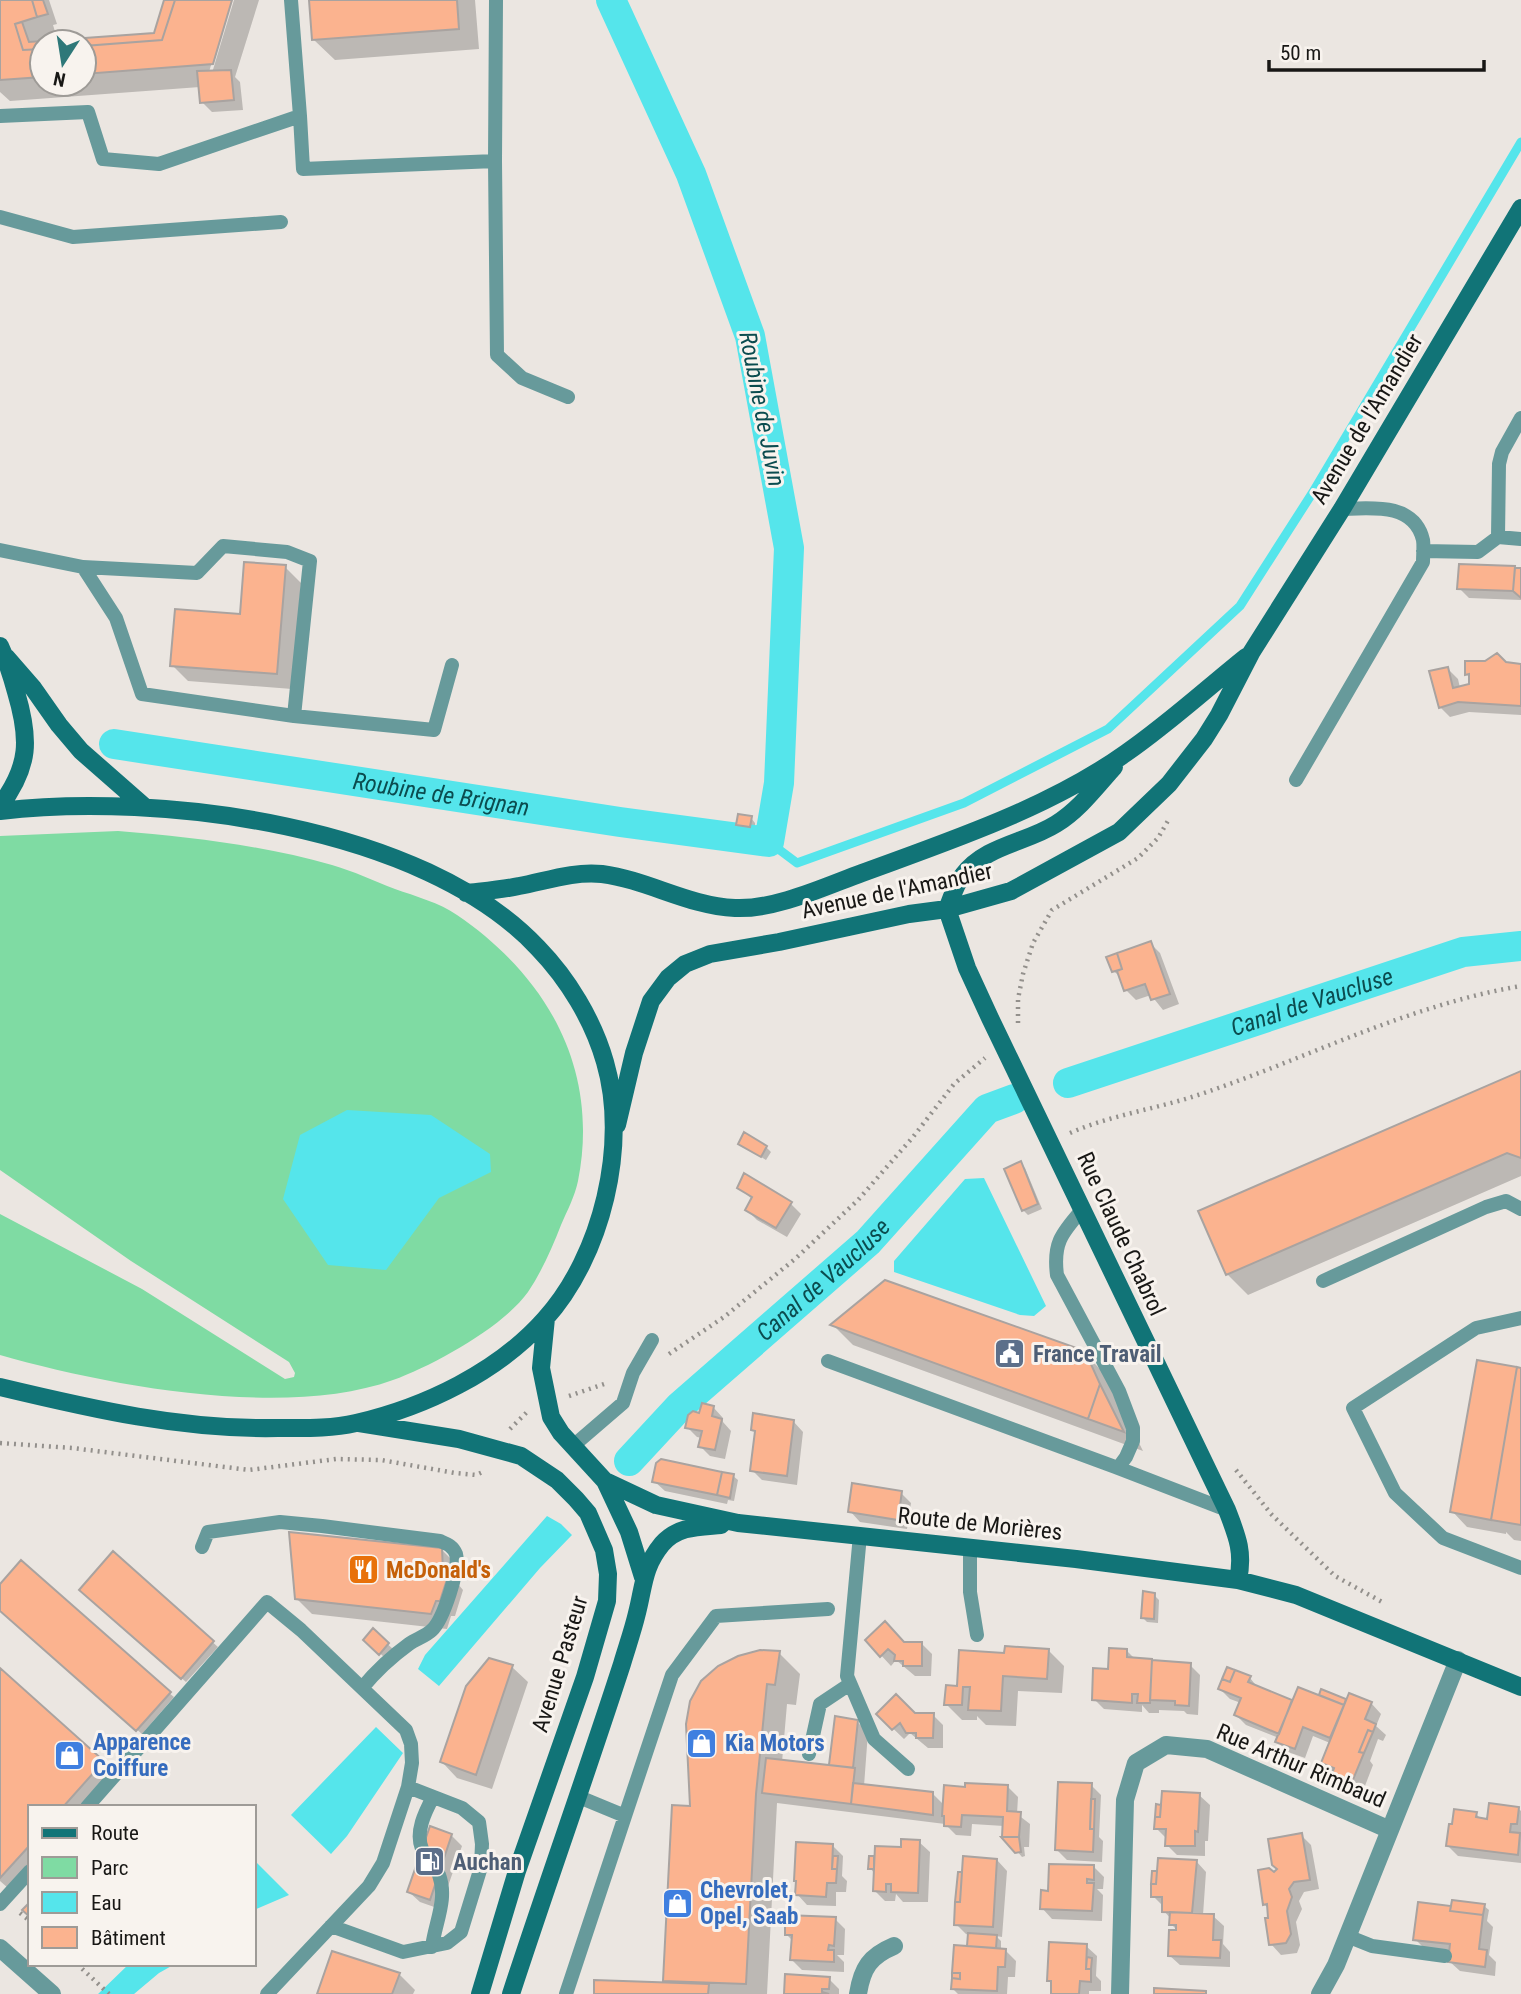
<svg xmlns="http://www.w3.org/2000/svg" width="1521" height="1994" font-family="'Roboto Condensed',sans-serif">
<rect width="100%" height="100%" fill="#ebe6e1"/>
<path fill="#7fdba3" d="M118 831C190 837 262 845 332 865 353 871 374 881 395 889 415 896 440 903 457 915 548 977 600 1070 578 1181 575 1196 567 1211 561 1225 552 1248 542 1271 528 1292 503 1327 434 1365 393 1380 286 1419 108 1386 0 1355V1214L142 1289 285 1379 294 1377 295 1373 289 1362 131 1261 0 1170V836Z"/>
<path fill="#55e5eb" d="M347 1110 431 1115 490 1154 491 1172 439 1198 386 1270 328 1265 283 1199 300 1135Z
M984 1178 1046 1306 1034 1316 1020 1315 894 1272V1261L965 1179Z
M547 1516 561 1524 572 1535 540 1568 439 1686 418 1669 425 1655Z
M376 1727 403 1753 347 1836 331 1854 291 1815Z
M254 1860 289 1895 254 1910Z
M129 1964H175L159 1973 134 1994H98Z"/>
<path fill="#0003" d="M0 0H49L57 24 53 25 57 38 42 42V84H84V42H58L155 35 166 0H230L209 72 212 73 234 0H259L235 77 240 82 243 110 212 112 202 102 200 87 10 101 0 92Z
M311 0H475L479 49 335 60 314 40Z
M1461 566 1521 569V600L1469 598 1459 588Z
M285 567 301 583 292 689 188 681 172 665 241 616Z
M1506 664 1521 666V715L1469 712 1450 717 1440 707 1448 669 1458 679 1460 688 1471 686V678L1466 674Z
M751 818 755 823V831L743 829 738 825Z
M1150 943 1160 953 1179 1004 1163 1010 1151 995 1136 1000 1126 990 1120 976 1113 971Z
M1521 1073V1176L1248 1295 1227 1274Z
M740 1143 766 1147 771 1152 766 1160Z
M1020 1164 1025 1168 1042 1209 1028 1215 1023 1210Z
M745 1176 791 1204 801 1214 787 1237 757 1220 747 1210 753 1200 739 1188Z
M833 1325 1084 1353 1105 1374 1143 1451 853 1345Z
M1521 1369V1541L1514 1540 1506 1532V1534L1467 1527 1452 1511Z
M713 1407 723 1418V1422L731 1431 725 1459 710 1456 700 1446 702 1438 697 1437 687 1427Z
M793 1421 803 1432 797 1485 762 1480 752 1470 757 1434 752 1429Z
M733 1476 738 1480 734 1501 728 1500 727 1504 665 1491 654 1481Z
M901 1493 911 1503 907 1529 860 1522 850 1511Z
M441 1549 457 1565 458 1584 463 1590 455 1616H451L447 1629 312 1614 296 1598Z
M113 1554 218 1647 186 1682 86 1594Z
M0 1587 169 1693 174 1697 142 1734 0 1610Z
M1154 1595 1159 1600 1158 1623 1147 1622 1143 1618Z
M373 1631 393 1649 385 1658 366 1640Z
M867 1640 922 1644 932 1654 931 1676H915L896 1660 891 1666Z
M1048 1650 1064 1666 1062 1693 1018 1691 1016 1726 986 1725 977 1716V1720H962L946 1704 959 1688 1006 1655Z
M1127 1651 1135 1659 1190 1665 1200 1675 1198 1715 1187 1714 1184 1711 1159 1710V1713H1149L1142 1705V1712L1104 1709 1094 1699 1110 1670Z
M779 1653 800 1674 796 1705 787 1704 782 1762 830 1767 837 1718 857 1722 868 1732 864 1786 932 1793 944 1805 1008 1787 1018 1797 1017 1814 1030 1824 1029 1847H1024L1025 1856 1022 1857 1017 1851 1004 1826 972 1824 971 1836 956 1835 945 1824 777 1803 767 1994H595L665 1983 673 1807 692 1808Z
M512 1667 528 1682 492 1789 457 1778 442 1762Z
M0 1671 118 1777 92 1807H30V1878L15 1894 0 1881Z
M1250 1678 1259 1689 1293 1703 1327 1700 1321 1695 1322 1691 1347 1702 1371 1703 1381 1714 1376 1726 1386 1735 1383 1741 1378 1739 1370 1761 1373 1765 1363 1791 1344 1784 1323 1762 1330 1743 1313 1736 1305 1758 1288 1752 1277 1741 1279 1738 1246 1725 1236 1715 1241 1703 1230 1699 1220 1689Z
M878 1714 933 1715 943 1725V1748H928L910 1733 904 1739Z
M1091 1785 1101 1795 1099 1837 1103 1841 1102 1862 1067 1860 1057 1850Z
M1199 1795 1210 1805 1208 1841H1205V1856L1177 1855 1167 1845V1839L1156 1828Z
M1518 1808 1521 1811V1863L1458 1856 1448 1846 1476 1814 1482 1820H1489Z
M451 1835 462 1846 440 1909 420 1902 409 1892Z
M1301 1835 1311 1845 1319 1889 1304 1892 1299 1901 1302 1909 1296 1922 1300 1945 1297 1953 1281 1955 1271 1944 1269 1909 1264 1904 1274 1874Z
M919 1842 930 1852 928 1902H903L896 1894 895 1901H885L874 1890 875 1874 870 1868V1857L876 1858Z
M833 1846 843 1856 842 1876 847 1881 846 1892H836V1906L807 1905 797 1894Z
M997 1860 1007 1871 1002 1937 996 1936 1001 1941V1950H1005L1016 1961 1015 1977H1008L1007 1994H958L953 1989 971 1948 968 1945 969 1935 966 1934 956 1924Z
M1196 1861 1206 1872 1203 1915 1213 1916 1224 1926 1223 1944 1230 1952V1967L1180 1965 1169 1955 1179 1932 1171 1924V1919L1164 1911V1907L1153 1896 1154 1873Z
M1094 1867 1104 1877 1103 1889H1097L1103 1895 1102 1921 1052 1919 1042 1908 1050 1893Z
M1484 1906 1489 1910 1487 1921 1493 1927 1489 1955 1496 1962 1495 1976 1460 1971 1449 1961 1425 1949 1415 1939 1450 1907Z
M835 1919 845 1929 844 1955H837L844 1962V1972L802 1970 792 1960 793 1941 786 1934Z
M1086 1946 1097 1956 1096 1976 1101 1981V1991H1089V1994H1052L1053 1984 1049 1980Z
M399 1974 415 1990 413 1994H319Z
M829 1979 839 1989V1994H786Z"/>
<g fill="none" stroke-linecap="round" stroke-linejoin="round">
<path stroke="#55e5eb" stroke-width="9" d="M769 842 797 863 964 803 1108 729 1240 606 1313 492 1521 142"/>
<g stroke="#55e5eb" stroke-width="30">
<path id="s1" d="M114 744 620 822 769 842 779 783 789 548 750 336 691 174 611 0"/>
<path id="s2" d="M1068 1083 1463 952 1521 946"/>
<path id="s3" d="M629 1461 680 1406 868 1242 987 1109 1014 1099"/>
</g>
</g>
<path fill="#fbb38f" stroke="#a9a3a0" stroke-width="2" d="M0 0H32L37 17 15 24 23 50 42 49V77L0 80Z
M32 0H43L48 14 37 17Z
M164 0H175L162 40 84 46V42H42V49L23 50 15 24 22 22 29 42 154 33Z
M175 0H232L213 64 84 74V46L162 40Z
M309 0H457L459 29 312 40Z
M231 70 234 100 200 103 197 71Z
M244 562 286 565 277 674 170 666 175 609 240 614Z
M1459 564 1515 566 1513 591 1457 589Z
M1515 568H1521V598L1513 591Z
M1497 653 1506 662 1521 664V706L1458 702 1439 708 1429 671 1448 667 1453 688 1469 684V674L1465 675V661H1485Z
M738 814 752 816 750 827 736 825Z
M1151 941 1170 994 1151 1000 1145 984 1124 991 1117 971 1122 969 1117 953Z
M1117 953 1122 969 1112 972 1106 957Z
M1521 1071V1158L1507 1153 1226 1275 1198 1211Z
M744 1132 767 1146 761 1157 738 1144Z
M1021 1161 1038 1204 1022 1211 1004 1169Z
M744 1173 792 1202 776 1228 745 1210 752 1197 737 1188Z
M885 1280 1085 1351 1100 1384 1088 1419 830 1325Z
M1477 1360 1517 1367 1491 1520 1450 1512Z
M1517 1367 1521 1368V1525L1491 1520Z
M1100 1384 1124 1432 1088 1419Z
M702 1403 714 1406 712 1416 722 1419 715 1450 698 1447 702 1431 685 1428 688 1415 693 1411 699 1413Z
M753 1413 794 1420 787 1476 750 1471 755 1431 751 1430Z
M661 1459 722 1472 717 1495 652 1482 656 1463Z
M722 1472 734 1474 730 1498 717 1495Z
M852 1483 902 1491 898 1520 848 1512Z
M289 1532 442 1548 443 1572 449 1573 440 1601H436L431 1614 295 1599Z
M113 1551 214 1641 181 1679 79 1590Z
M21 1560 171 1692 136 1731 0 1611V1584Z
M1143 1591 1155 1593 1154 1619 1141 1618Z
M885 1621 904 1642H922V1666H903V1661H894L895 1655 888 1649 880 1657 865 1640Z
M373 1628 389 1643 379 1655 363 1640Z
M1005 1646 1049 1649 1047 1679 1003 1676 1001 1711 968 1710 970 1687H963L962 1705H944L946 1685 957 1686 959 1650 1004 1653Z
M1109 1648 1127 1649V1657L1152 1659 1150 1703H1137L1138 1694H1132V1703L1092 1700 1093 1668 1108 1669Z
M760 1650 780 1651 775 1685 767 1684 756 1794 746 1984 663 1981 672 1805 690 1806 686 1724 690 1701 701 1681 718 1666 738 1656Z
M489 1658 513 1665 476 1775 440 1762 466 1686Z
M1152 1660 1191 1663 1189 1706 1175 1705V1701L1150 1700Z
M1227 1667 1235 1670 1230 1682 1222 1679Z
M0 1668 104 1761 63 1807H30V1845L0 1878Z
M1235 1670 1251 1676 1248 1682 1292 1700 1279 1734 1234 1715 1241 1698 1218 1689 1222 1679 1230 1682Z
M1298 1687 1344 1705 1330 1738 1303 1727 1295 1749 1275 1742Z
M1321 1689 1346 1699 1344 1705 1319 1695Z
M1349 1693 1372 1702 1365 1719 1376 1724 1373 1732 1368 1730 1359 1752 1364 1753 1352 1782 1332 1774 1334 1768 1321 1763Z
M896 1694 915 1713H934L933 1738H916V1733H906L900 1723 892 1730 876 1714Z
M835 1716 858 1720 853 1768 829 1765Z
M1368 1730 1373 1732 1364 1753 1359 1752Z
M766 1758 855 1768 851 1804 762 1793Z
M1058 1782 1092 1783 1090 1829H1094L1093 1852 1055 1850Z
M853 1783 933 1792V1815L851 1804Z
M965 1783 1008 1785 1007 1811 1021 1812 1019 1837H1002L1003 1817 962 1815 961 1827 944 1826V1816H942L944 1785 965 1787Z
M1162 1791 1200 1793 1198 1832 1195 1831V1846H1165L1166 1829H1154L1155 1817H1160Z
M1091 1799H1095L1094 1829H1090Z
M1489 1803 1519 1807 1517 1824H1511L1510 1832 1520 1833 1518 1855 1446 1846 1449 1824H1452L1454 1809 1477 1812 1476 1817 1487 1819Z
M1156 1804 1161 1805 1160 1817H1155Z
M430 1826 452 1834 430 1900 407 1892Z
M1302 1833 1310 1880 1294 1882 1289 1889 1292 1897 1287 1911 1291 1934 1286 1943 1269 1945 1265 1918H1268L1267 1904 1263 1905 1258 1870 1269 1868 1274 1872 1277 1869 1272 1865 1268 1839Z
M1001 1837H1019L1021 1852 1015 1853Z
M901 1839 920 1840 918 1893 891 1892V1884H886V1892L873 1891 875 1846 901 1847Z
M796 1842 833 1844 832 1869H837L836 1883H827L826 1897 795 1895 796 1881H794Z
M833 1856H838L837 1869H832Z
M869 1856H874V1869H868Z
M963 1856 997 1859 993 1927 954 1925 955 1902H960Z
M1158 1858 1197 1860 1192 1913 1162 1912V1897H1151V1884H1156Z
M1049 1864 1094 1865V1880L1087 1879V1883H1094L1092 1911 1040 1909 1041 1890 1048 1891Z
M1152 1871H1157L1156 1884H1151Z
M958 1872H962L960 1902H955Z
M1452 1900 1485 1904 1483 1915 1450 1911Z
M1418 1902 1451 1906 1450 1911 1483 1915 1479 1949 1487 1950 1485 1967 1448 1962 1450 1944 1413 1940Z
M29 1903 30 1904V1917L22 1910Z
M1170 1912 1214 1914 1213 1940H1221L1220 1958 1168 1956 1169 1930H1176V1925H1169Z
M785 1915 836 1917 834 1946 829 1945 828 1950H834V1962L790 1960 792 1935H785Z
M968 1933 997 1935 996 1948 967 1946Z
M1049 1942 1087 1944 1086 1969H1091V1982L1080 1981 1079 1994H1051V1981H1047Z
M954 1945 1006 1949 1005 1967H998L997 1991 951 1989 952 1978 960 1979V1973H952Z
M332 1951 400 1973 392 1994H317Z
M1087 1957 1092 1958 1091 1969H1086Z
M952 1973H960V1979L952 1978Z
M785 1974 830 1977 829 1989H822V1992L829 1994H784Z
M594 1980 709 1984 708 1994H594Z
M1154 1988 1206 1991V1994H1154Z"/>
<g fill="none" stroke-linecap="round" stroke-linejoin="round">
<path stroke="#93908c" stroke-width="4.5" stroke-dasharray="2 5" stroke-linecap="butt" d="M1018 1023V999L1023 974 1033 943 1052 910 1138 858 1158 838 1169 819
M1070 1133C1111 1115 1156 1109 1198 1095 1306 1059 1408 1005 1521 986
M669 1354 724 1317 795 1259 858 1200 913 1137 954 1084 985 1058
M569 1396 607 1383
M510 1429 528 1411
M0 1443 72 1448 249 1470 336 1459 381 1460 455 1473 476 1475 485 1471
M1236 1470 1272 1515 1335 1576 1384 1603
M20 1913 30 1921
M77 1964 109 1994"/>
<path stroke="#679a9b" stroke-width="14" d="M0 116 88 112 103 159 159 164 300 116 291 0
M300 116 303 169 495 161 497 355 522 378 568 397
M495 161 496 0
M0 217 73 237 281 222
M1498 537 1499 464 1502 452 1521 418
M0 550 83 567 116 618 142 694 294 716 434 730 452 665
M1423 551 1478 552 1498 537 1521 539
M83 567 197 573 223 546 287 552 310 561 294 716
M1296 780 1423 562C1423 555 1424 546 1423 540 1414 502 1370 508 1342 509
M1081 1211C1061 1234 1053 1244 1057 1275L1119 1391 1133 1428V1441L1126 1457 1118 1468 1227 1510
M1323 1281 1486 1207 1506 1201 1521 1209
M1521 1318 1476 1328 1353 1408 1395 1493 1443 1538 1521 1568
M828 1361 1118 1468
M573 1446 623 1403 633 1373 652 1340
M860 1535 847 1676 874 1739 908 1769
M202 1547 208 1532 280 1522 322 1526 440 1541C447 1544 453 1546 456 1554 460 1569 443 1620 432 1630 426 1636 416 1639 409 1644 391 1657 376 1671 362 1688
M970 1547V1592L977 1635
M809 1754 820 1704 850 1684
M87 1807 267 1602 301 1630 406 1730 411 1744 412 1763 408 1787 383 1863 369 1886 267 1994
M625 1816 672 1675 716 1616 828 1609
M422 1849C415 1832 425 1812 433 1797
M0 1904 30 1871
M331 1926 403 1952 447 1943 461 1932 481 1867 482 1844 479 1822 462 1808 408 1787
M1347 1936 1372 1946 1445 1956
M432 1947C435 1923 448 1899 439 1875
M566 1994 625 1816 579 1797"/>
<path stroke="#679a9b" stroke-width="18" d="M0 1948 52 1994
M858 1994C862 1968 870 1956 894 1946
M1120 1994 1125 1800 1136 1763 1166 1745 1207 1749 1390 1830
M1320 1994 1336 1965 1458 1660"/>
<path stroke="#117477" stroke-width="18" d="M0 646C7 661 12 677 16 692 30 739 30 766 0 806
M6 657 33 688 59 725 81 751 146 808
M0 811C159 792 423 825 538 948 568 979 593 1020 605 1062 629 1144 602 1256 545 1319 498 1372 425 1407 356 1423 330 1429 304 1428 278 1428 182 1430 92 1409 0 1387
M466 893C484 891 501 890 519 886 546 881 573 871 602 874 648 880 688 906 735 908 775 910 824 887 862 873 949 841 1049 808 1126 753 1168 724 1206 689 1246 657
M947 909 967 968 990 1018 1227 1510C1237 1536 1244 1552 1238 1580
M947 909C952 898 955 884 963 875 986 845 1026 843 1056 824 1079 810 1096 787 1114 767
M617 1125 634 1053 651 1001 668 978 685 964 710 954 779 942 909 914 947 909 1011 891 1119 832 1169 784 1204 739 1219 715 1251 653 1342 509 1521 208
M546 1318 541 1368 551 1417 561 1433 605 1481 656 1505 738 1523 1076 1559 1238 1580 1296 1595 1521 1687
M359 1423 459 1439 521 1456 557 1480 576 1499 588 1513 604 1550 608 1574 607 1601 585 1677 517 1871 480 1994
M605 1481 629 1532 643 1577
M511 1994C547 1884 586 1775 622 1664 627 1647 633 1630 637 1613 644 1586 643 1567 662 1544 678 1526 698 1527 721 1525"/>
</g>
<defs>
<symbol id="civic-square" viewBox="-11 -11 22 22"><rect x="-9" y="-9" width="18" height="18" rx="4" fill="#5c6f8a" stroke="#f8f3ee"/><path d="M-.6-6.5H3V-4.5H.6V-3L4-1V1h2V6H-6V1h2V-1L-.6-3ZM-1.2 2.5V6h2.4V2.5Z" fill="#fff"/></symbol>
<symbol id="restaurant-square" viewBox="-11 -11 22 22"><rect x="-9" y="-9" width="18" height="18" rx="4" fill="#e8710a" stroke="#f8f3ee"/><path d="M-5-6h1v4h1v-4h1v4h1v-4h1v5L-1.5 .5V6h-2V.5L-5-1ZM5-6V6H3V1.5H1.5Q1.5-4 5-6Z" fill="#fff"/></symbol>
<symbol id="shop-square" viewBox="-11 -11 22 22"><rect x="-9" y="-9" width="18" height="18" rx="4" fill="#3f7fe0" stroke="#f8f3ee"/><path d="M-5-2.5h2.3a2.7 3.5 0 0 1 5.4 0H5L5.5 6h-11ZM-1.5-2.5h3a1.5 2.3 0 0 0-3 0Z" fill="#fff"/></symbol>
<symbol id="fuel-square" viewBox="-11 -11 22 22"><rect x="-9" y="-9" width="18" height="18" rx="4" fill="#5c6f8a" stroke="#f8f3ee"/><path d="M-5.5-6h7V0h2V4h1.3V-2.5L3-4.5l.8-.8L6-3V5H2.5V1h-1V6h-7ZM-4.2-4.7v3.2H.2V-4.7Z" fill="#fff"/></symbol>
</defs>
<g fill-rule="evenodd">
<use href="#civic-square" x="992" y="1336" width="35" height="35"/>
<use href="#restaurant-square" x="346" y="1552" width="35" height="35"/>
<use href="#shop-square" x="684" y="1726" width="35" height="35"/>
<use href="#shop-square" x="52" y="1738" width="35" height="35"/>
<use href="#fuel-square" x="412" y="1844" width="35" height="35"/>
<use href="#shop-square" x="660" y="1886" width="35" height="35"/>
</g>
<g text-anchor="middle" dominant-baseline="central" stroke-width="6" stroke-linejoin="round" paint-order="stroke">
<g font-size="23" fill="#181715" stroke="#f8f3ee">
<text transform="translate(1367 419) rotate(-59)">Avenue de l'Amandier</text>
<text transform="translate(897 891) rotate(-12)">Avenue de l'Amandier</text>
<text transform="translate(1121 1234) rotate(65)">Rue Claude Chabrol</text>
<text transform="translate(980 1524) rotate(6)">Route de Morières</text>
<text transform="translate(560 1664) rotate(-73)">Avenue Pasteur</text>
<text transform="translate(1301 1766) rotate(23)">Rue Arthur Rimbaud</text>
</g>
<g font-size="23" font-weight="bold" fill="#4e5e75" stroke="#f8f3ee" text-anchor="start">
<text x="1033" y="1354">France Travail</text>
<text x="453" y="1862">Auchan</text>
</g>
<g font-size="23" font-weight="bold" fill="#c56008" stroke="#f8f3ee" text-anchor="start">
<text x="386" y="1570">McDonald's</text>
</g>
<g font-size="23" font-weight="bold" fill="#366cbe" stroke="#f8f3ee" text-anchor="start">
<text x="93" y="1742">Apparence<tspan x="93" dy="26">Coiffure</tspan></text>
<text x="725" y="1743">Kia Motors</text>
<text x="700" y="1890">Chevrolet,<tspan x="700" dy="26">Opel, Saab</tspan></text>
</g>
<g font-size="24" font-style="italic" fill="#0b4c4f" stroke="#f8f3ee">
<text transform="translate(762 409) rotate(79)">Roubine de Juvin</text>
<text stroke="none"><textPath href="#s1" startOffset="331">Roubine de Brignan</textPath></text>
<text stroke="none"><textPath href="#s2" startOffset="257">Canal de Vaucluse</textPath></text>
<text stroke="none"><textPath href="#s3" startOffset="266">Canal de Vaucluse</textPath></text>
</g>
</g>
<rect x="28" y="1805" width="228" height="161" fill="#f8f3ee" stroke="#9e9b97" stroke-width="2"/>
<rect x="42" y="1828" width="35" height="10" fill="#117477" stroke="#9e9b97" stroke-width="2"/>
<text x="91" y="1840" font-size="21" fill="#181715">Route</text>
<rect x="42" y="1857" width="35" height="21" fill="#7fdba3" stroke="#9e9b97" stroke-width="2"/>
<text x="91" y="1875" font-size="21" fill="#181715">Parc</text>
<rect x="42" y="1892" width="35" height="21" fill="#55e5eb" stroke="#9e9b97" stroke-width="2"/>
<text x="91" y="1910" font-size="21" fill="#181715">Eau</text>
<rect x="42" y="1927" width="35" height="21" fill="#fbb38f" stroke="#9e9b97" stroke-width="2"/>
<text x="91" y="1945" font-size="21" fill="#181715">Bâtiment</text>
<g transform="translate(63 63) rotate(192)"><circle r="33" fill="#f8f3ee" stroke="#9e9b97" stroke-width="2"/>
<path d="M0-5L12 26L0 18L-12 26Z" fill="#2e7879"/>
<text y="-10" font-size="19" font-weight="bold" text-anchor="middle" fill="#181715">N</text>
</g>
<path d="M1269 60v10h215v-10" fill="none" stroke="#181715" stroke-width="3.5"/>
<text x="1280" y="60" font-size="21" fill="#181715" stroke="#f8f3ee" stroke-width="5" paint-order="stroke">50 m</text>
</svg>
